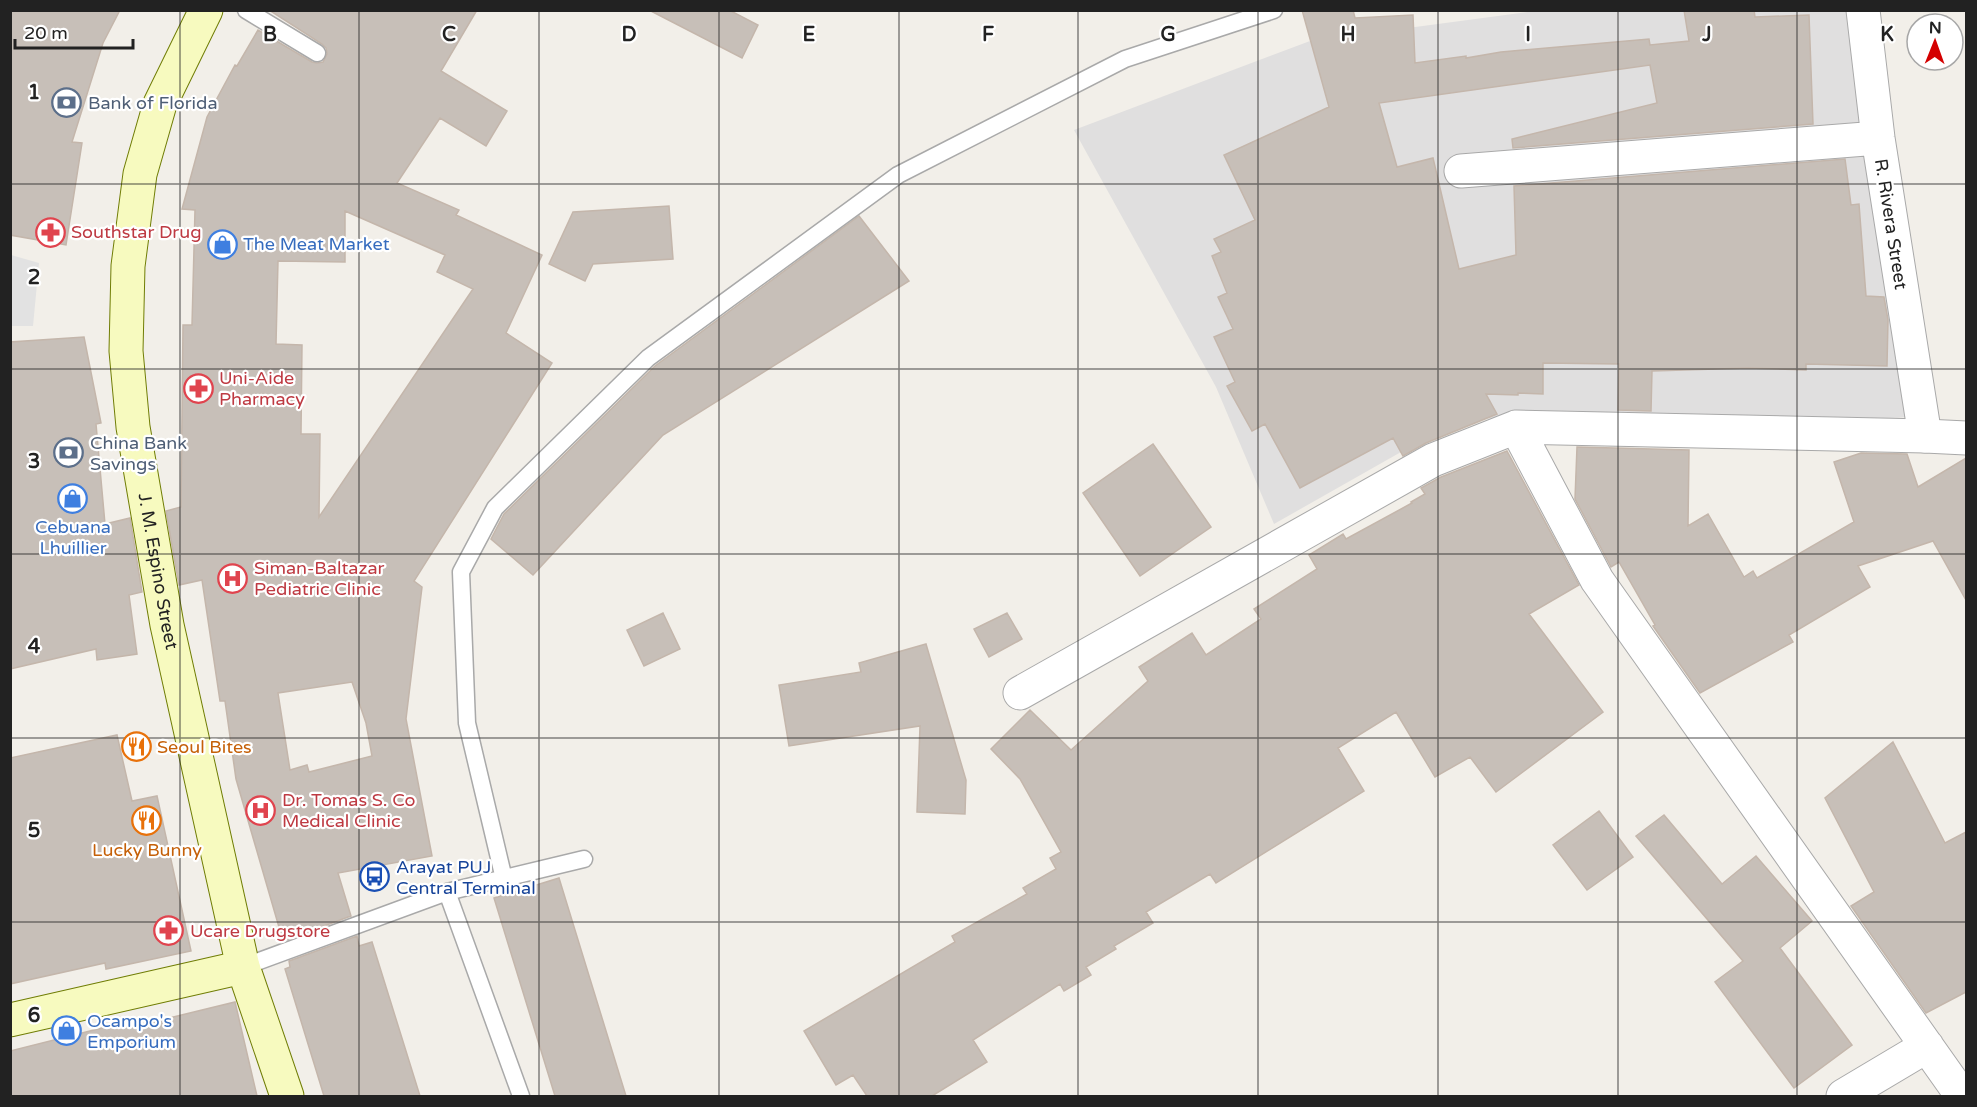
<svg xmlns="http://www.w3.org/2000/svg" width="1977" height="1107" font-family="'Varela Round',sans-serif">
<rect width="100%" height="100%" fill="#f2efe9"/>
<path fill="#e0dfdf" d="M1542 10 1849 11 1909 417 1782 424 1461 418 1274 524 1216 387 1074 130 1310 41Z"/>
<path fill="#e2e2e2" d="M11 255 39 263 33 326H11Z"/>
<path fill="#c7bfb8" stroke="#c4b6ab" stroke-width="1.5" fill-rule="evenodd" d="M10 10H120L103 43 72 142 82 143 66 245 10 235Z
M269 10H477L441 71 507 111 486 146 440 118 397 183 459 210 456 215 542 255 506 333 552 363 414 581 422 587 406 719 432 856 338 873 351 916 283 941 236 779 225 701H220L202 580 179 585 166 511 181 507 183 325H192L195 210 182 209 207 117 235 65 237 66 258 30 312 62 317 63 323 62 327 54 326 48 322 44ZM345 211 445 255 437 272 473 289 319 517 320 434H301L302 345 276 344 278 261 345 262ZM352 682 366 723 372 756 309 772 307 765 290 770 278 693Z
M649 10H729L758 25 742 58Z
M1302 10H1353L1355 18 1413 15 1415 63 1466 56V58L1501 52 1649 39 1650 45 1689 41 1684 10H1754L1755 17 1809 15 1813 124 1513 148 1512 139 1657 103 1650 65 1379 103 1397 167 1433 158 1459 269 1516 255 1514 186 1845 159 1851 205 1859 204 1866 296 1884 297 1888 320 1887 366 1806 364V370L1748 368 1652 371 1651 411 1618 410 1619 364 1543 363V394L1518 393V395L1486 394 1497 414 1426 443 1403 456 1393 438 1300 488 1265 424 1252 431 1227 386 1235 382 1214 337 1233 329 1218 297 1227 293 1212 256 1221 252 1214 239 1255 220 1224 155 1329 107Z
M669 206 673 259 593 264 585 281 549 264 573 212Z
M859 216 909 281 663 435 533 575 491 539 504 514 655 366Z
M84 337 101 423 96 424 105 524 130 518 142 592 129 595 137 654 97 660 96 649 10 669V342Z
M1153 444 1211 527 1140 576 1083 493Z
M1577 447 1689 450 1688 526 1708 514 1744 577 1753 571 1757 578 1854 522 1834 462 1861 453 1907 454 1918 487 1966 458V600L1933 541 1858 566 1870 587 1789 635 1793 642 1700 693 1653 626 1655 625 1619 562 1611 567 1575 499Z
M1507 451 1579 585 1529 614 1603 712 1496 792 1470 757 1435 777 1396 712 1338 748 1364 791 1216 883 1210 874 1146 912 1153 923 1114 946 1116 949 1086 967 1091 975 1064 991 1060 984 973 1040 987 1062 932 1096H867L853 1075 836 1085 804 1031 955 942 952 936 1027 894 1023 888 1056 869 1050 858 1061 852 1020 779 991 749 1030 710 1071 750 1148 681 1139 667 1192 633 1206 655 1261 619 1254 609 1317 569 1309 555 1343 534 1346 539 1412 503 1411 502 1425 494 1421 488 1441 477Z
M663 613 680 649 644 666 627 630Z
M1007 613 1022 639 989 657 974 629Z
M926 644 966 780 965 814 917 812 920 726 789 746 779 685 861 672 859 663Z
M117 735 132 801 157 796 191 951 106 969 105 963 10 984V758Z
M1893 742 1945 843 1966 832V992L1926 1013 1851 906 1874 892 1825 798Z
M1599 811 1633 857 1587 890 1553 845Z
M1664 815 1722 884 1756 856 1812 921 1780 948 1852 1045 1794 1088 1715 982 1743 961 1636 836Z
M559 878 626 1096H555L494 898Z
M357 936 359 946 372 942 420 1096H324L285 969 290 967 289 961Z
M235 1002 257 1096H10V1051L126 1022 128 1028Z"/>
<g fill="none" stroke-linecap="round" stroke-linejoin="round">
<defs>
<path id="service" d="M246 10 317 53
M504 879 467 723 461 572 495 508 648 358 898 175 1125 59 1274 10
M447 892 521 1096
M243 967 447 892 584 859"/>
<path id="minor" d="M1461 171 1878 138
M1516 427 1597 580 1962 1096
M1020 693 1433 460 1516 427 1925 436 1878 138 1863 10
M1843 1096 1927 1046"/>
<path id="tertiary" d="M1925 436 1966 438"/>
<g id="secondary">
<path id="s1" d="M206 10 160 104 140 174 128 266 126 351 133 427 167 625 243 967 287 1096"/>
<path d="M10 1020 243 967"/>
</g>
</defs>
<use href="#service" stroke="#a9a9a9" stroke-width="19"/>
<use href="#minor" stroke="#a9a9a9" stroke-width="35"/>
<use href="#tertiary" stroke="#a9a9a9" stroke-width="35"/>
<use href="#secondary" stroke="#707d05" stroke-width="35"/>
<use href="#service" stroke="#fff" stroke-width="16"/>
<use href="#minor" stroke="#fff" stroke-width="33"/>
<use href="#tertiary" stroke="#fff" stroke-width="33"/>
<use href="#secondary" stroke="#f7fabf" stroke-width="33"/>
</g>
<path fill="none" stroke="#222" stroke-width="1.5" stroke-opacity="0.55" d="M180 10V1096M359 10V1096M539 10V1096M719 10V1096M899 10V1096M1078 10V1096M1258 10V1096M1438 10V1096M1618 10V1096M1797 10V1096M10 184H1966M10 369H1966M10 554H1966M10 738H1966M10 922H1966"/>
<defs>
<symbol id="bank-ring" viewBox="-11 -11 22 22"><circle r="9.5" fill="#fff" stroke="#5c6f8a" stroke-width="1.5"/><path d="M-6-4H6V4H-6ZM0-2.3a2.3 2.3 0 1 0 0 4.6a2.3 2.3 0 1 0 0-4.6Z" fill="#5c6f8a"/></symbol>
<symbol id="pharmacy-ring" viewBox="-11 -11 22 22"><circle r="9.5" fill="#fff" stroke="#e0444e" stroke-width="1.5"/><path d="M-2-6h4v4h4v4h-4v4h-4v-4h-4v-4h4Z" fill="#e0444e"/></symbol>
<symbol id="shop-ring" viewBox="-11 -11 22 22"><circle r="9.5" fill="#fff" stroke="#3f7fe0" stroke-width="1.5"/><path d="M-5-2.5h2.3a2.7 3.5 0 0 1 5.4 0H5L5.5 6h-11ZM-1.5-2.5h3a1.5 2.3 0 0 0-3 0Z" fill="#3f7fe0"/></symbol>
<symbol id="hospital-ring" viewBox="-11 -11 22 22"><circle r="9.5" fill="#fff" stroke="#e0444e" stroke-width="1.5"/><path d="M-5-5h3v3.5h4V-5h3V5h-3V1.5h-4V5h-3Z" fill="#e0444e"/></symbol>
<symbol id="restaurant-ring" viewBox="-11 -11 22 22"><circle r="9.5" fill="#fff" stroke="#e8710a" stroke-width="1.5"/><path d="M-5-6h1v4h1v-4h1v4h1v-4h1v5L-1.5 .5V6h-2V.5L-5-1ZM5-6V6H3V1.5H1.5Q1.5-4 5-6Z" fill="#e8710a"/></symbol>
<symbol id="bus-ring" viewBox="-11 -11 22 22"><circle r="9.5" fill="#fff" stroke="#1a4fb4" stroke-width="1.5"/><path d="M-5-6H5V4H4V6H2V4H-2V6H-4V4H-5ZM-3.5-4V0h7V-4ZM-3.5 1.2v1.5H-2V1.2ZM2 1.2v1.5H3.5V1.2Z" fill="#1a4fb4"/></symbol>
</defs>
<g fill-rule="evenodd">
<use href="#bank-ring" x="50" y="86" width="33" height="33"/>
<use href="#pharmacy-ring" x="34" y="216" width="33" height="33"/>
<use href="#shop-ring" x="206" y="228" width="33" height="33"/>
<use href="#pharmacy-ring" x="182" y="372" width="33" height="33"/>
<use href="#bank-ring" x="52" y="436" width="33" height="33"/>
<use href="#shop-ring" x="56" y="482" width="33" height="33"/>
<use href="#hospital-ring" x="216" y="562" width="33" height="33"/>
<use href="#restaurant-ring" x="120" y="730" width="33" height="33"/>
<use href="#hospital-ring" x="244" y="794" width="33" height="33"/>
<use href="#restaurant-ring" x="130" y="804" width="33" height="33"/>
<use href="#bus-ring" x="358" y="860" width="33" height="33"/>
<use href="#pharmacy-ring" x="152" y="914" width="33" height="33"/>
<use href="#shop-ring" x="50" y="1014" width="33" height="33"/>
</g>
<g text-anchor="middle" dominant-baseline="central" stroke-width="4.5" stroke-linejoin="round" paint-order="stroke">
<g font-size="18" fill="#4e5e75" stroke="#fff" text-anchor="start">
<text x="88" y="103">Bank of Florida</text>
<text x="90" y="443">China Bank<tspan x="90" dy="21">Savings</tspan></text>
</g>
<g font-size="18" fill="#222" stroke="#fff">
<text transform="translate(1891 224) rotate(81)">R. Rivera Street</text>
<text stroke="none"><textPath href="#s1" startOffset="578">J. M. Espino Street</textPath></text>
</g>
<g font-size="18" fill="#be3a42" stroke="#fff" text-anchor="start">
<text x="71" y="232">Southstar Drug</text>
<text x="219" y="378">Uni-Aide<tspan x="219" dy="21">Pharmacy</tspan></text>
<text x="254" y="568">Siman-Baltazar<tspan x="254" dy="21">Pediatric Clinic</tspan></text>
<text x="282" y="800">Dr. Tomas S. Co<tspan x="282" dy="21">Medical Clinic</tspan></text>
<text x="190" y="931">Ucare Drugstore</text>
</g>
<g font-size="18" fill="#366cbe" stroke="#fff" text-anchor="start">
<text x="243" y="244">The Meat Market</text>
<text x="73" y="527" text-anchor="middle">Cebuana<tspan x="73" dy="21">Lhuillier</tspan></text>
<text x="87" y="1021">Ocampo's<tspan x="87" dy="21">Emporium</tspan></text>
</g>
<g font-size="18" fill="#c56008" stroke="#fff" text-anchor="start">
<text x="157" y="747">Seoul Bites</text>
<text x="147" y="850" text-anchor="middle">Lucky Bunny</text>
</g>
<g font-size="18" fill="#164399" stroke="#fff" text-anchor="start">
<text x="396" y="867">Arayat PUJ<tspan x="396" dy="21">Central Terminal</tspan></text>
</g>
</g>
<g font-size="20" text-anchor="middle" font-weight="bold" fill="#222" stroke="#fff" stroke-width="4.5" stroke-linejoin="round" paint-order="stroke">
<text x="270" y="41">B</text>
<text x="449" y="41">C</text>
<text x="629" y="41">D</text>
<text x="809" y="41">E</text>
<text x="988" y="41">F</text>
<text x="1168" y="41">G</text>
<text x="1348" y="41">H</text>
<text x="1528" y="41">I</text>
<text x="1707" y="41">J</text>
<text x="1887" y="41">K</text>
<text x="34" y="99">1</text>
<text x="34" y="284">2</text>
<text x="34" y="468">3</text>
<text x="34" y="653">4</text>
<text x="34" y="837">5</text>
<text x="34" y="1022">6</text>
</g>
<rect width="1977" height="1107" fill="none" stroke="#222222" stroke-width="24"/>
<g transform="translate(1935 42) rotate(1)"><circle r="28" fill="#ffffff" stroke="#a7a7a7" stroke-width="1.5"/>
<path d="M0-4.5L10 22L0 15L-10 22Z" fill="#d40000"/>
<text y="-9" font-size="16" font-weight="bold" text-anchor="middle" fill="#222222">N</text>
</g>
<path d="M15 39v9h118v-9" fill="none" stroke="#222222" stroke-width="3"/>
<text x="24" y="39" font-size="18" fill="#222222" stroke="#ffffff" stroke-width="4.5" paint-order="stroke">20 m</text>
</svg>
